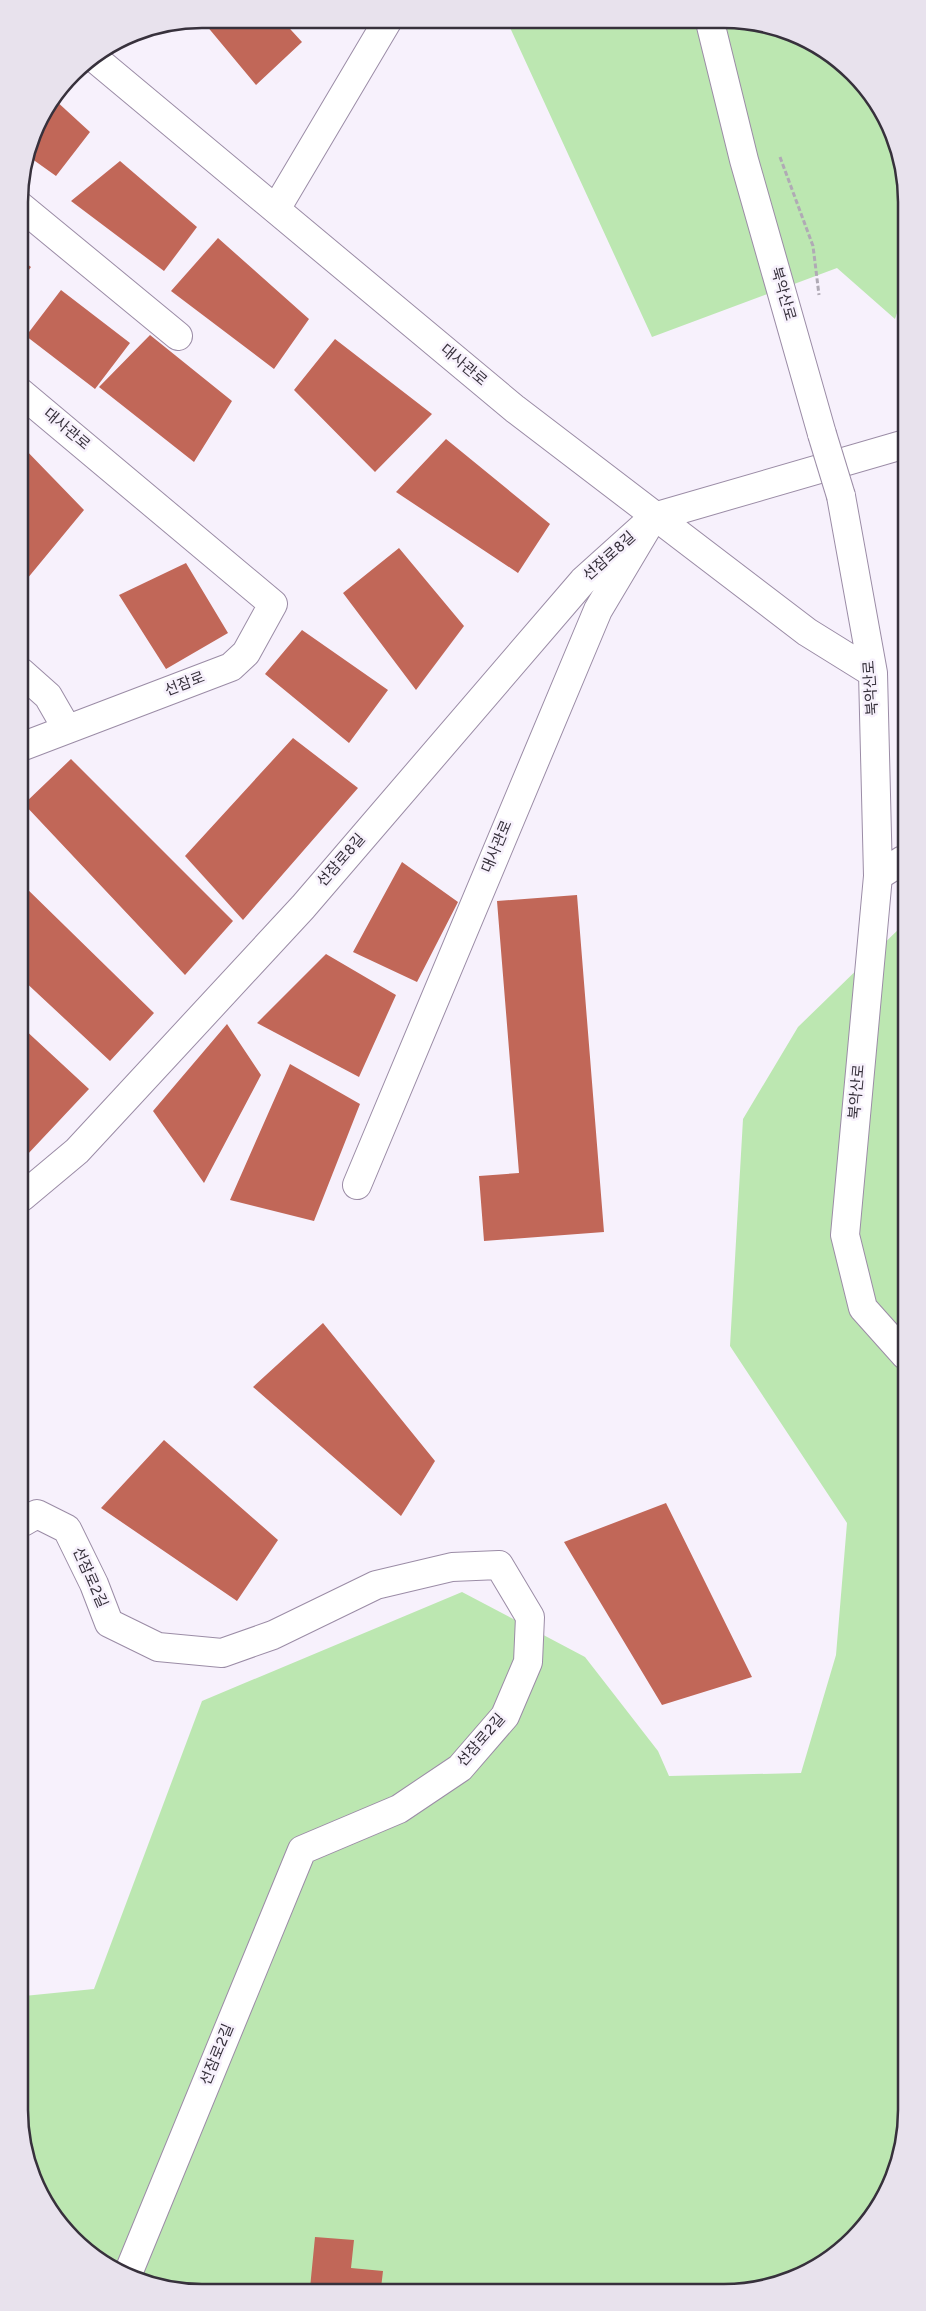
<svg xmlns="http://www.w3.org/2000/svg" width="926" height="2311" font-family="Overpass,'Noto Sans KR',sans-serif">
<rect width="100%" height="100%" fill="#f7f1fc"/>
<path fill="#bce7b1" d="M507 21 760 22 805 38 853 72 883 110 901 155 902 298 895 319 837 268 652 337Z
M903 925 907 2121 893 2179 862 2230 826 2262 771 2286 166 2289 121 2274 81 2247 43 2201 25 2156 24 1996 94 1989 202 1701 462 1592 585 1657 658 1751 669 1776 801 1773 836 1655 847 1523 730 1346 743 1119 798 1027Z"/>
<path fill="#c16758" d="M201 19H281L302 42 256 85Z
M54 99 90 132 56 176 28 156 37 121Z
M120 161 197 227 164 271 71 201Z
M218 238 309 319 274 369 171 291Z
M19 258 31 267 19 283Z
M61 290 130 343 95 389 26 336Z
M150 335 232 401 194 462 99 387Z
M335 339 432 414 375 472 294 390Z
M446 439 550 524 518 573 396 492Z
M20 444 84 510 22 585 20 583Z
M399 548 464 626 416 690 343 593Z
M186 563 228 633 166 669 119 595Z
M302 630 388 690 349 743 265 674Z
M293 738 358 788 243 920 185 856Z
M71 759 233 921 185 975 24 804Z
M402 862 458 902 417 982 353 952Z
M21 883 154 1013 110 1061 21 978Z
M577 895 604 1232 484 1241 479 1176 519 1173 497 901Z
M326 954 396 995 359 1077 257 1023Z
M227 1024 261 1075 204 1183 153 1111Z
M22 1027 89 1089 26 1156 22 1151Z
M290 1064 360 1104 314 1221 230 1200Z
M323 1323 435 1461 401 1516 253 1387Z
M164 1440 278 1540 237 1601 101 1508Z
M666 1503 752 1677 662 1705 564 1542Z
M315 2237 354 2240 351 2268 383 2271 381 2288H310Z"/>
<g fill="none" stroke-linecap="round" stroke-linejoin="round">
<defs>
<path id="street" d="M19 205 178 336
M276 209 388 20
M20 392 273 604 246 653 231 667 21 747
M21 672 48 696 67 729
M357 1185 598 610 648 526
M23 1522 37 1514 67 1529 94 1584 109 1623 158 1647 222 1653 273 1635 376 1585 452 1567 499 1565 530 1617 528 1662 505 1716 460 1768 399 1809 302 1850 127 2276"/>
<path id="secondary" d="M710 22 744 160 822 434
M93 57 515 409 807 632 873 673
M841 496 873 673 878 876 845 1235 863 1308 905 1355
M878 876 903 860
M22 1197 77 1151 303 907 583 581 654 517 902 445"/>
</defs>
<use href="#street" stroke="#9b8ca6" stroke-width="30"/>
<use href="#secondary" stroke="#9b8ca6" stroke-width="30"/>
<path stroke="#b0aab5" stroke-width="3" stroke-dasharray="5 2.5" stroke-linecap="butt" d="M780 157 813 246 819 295"/>
<use href="#street" stroke="#fff" stroke-width="28"/>
<use href="#secondary" stroke="#fff" stroke-width="28"/>
<defs>
<path id="secondary-bridge" d="M822 434 841 496"/>
</defs>
<use href="#secondary-bridge" stroke="#9b8ca6" stroke-width="30" stroke-linecap="butt"/>
<use href="#secondary-bridge" stroke="#fff" stroke-width="28"/>
</g>
<g text-anchor="middle" dominant-baseline="central" stroke-width="5" stroke-linejoin="round" paint-order="stroke">
<g font-size="15" fill="#37313c" stroke="#f7f1fc">
<text transform="translate(782 294) rotate(74)">북악산로</text>
<text transform="translate(463 366) rotate(40)">대사관로</text>
<text transform="translate(66 430) rotate(40)">대사관로</text>
<text transform="translate(610 557) rotate(-42)">선잠로8길</text>
<text transform="translate(185 685) rotate(-21)">선잠로</text>
<text transform="translate(872 688) rotate(-94)">북악산로</text>
<text transform="translate(498 847) rotate(-67)">대사관로</text>
<text transform="translate(342 861) rotate(-49)">선잠로8길</text>
<text transform="translate(858 1092) rotate(-85)">북악산로</text>
<text transform="translate(89 1578) rotate(66)">선잠로2길</text>
<text transform="translate(482 1741) rotate(-49)">선잠로2길</text>
<text transform="translate(218 2055) rotate(-68)">선잠로2길</text>
</g>
</g>
<path d="M0 0H926V2311H0ZM202 28H724A174 174 0 0 1 898 202V2110A174 174 0 0 1 724 2284H202A174 174 0 0 1 28 2110V202A174 174 0 0 1 202 28Z" fill="#e8e2ed" fill-rule="evenodd"/>
<path fill="none" stroke="#37313c" stroke-width="2.5" d="M202 28H724A174 174 0 0 1 898 202V2110A174 174 0 0 1 724 2284H202A174 174 0 0 1 28 2110V202A174 174 0 0 1 202 28Z"/>
</svg>
